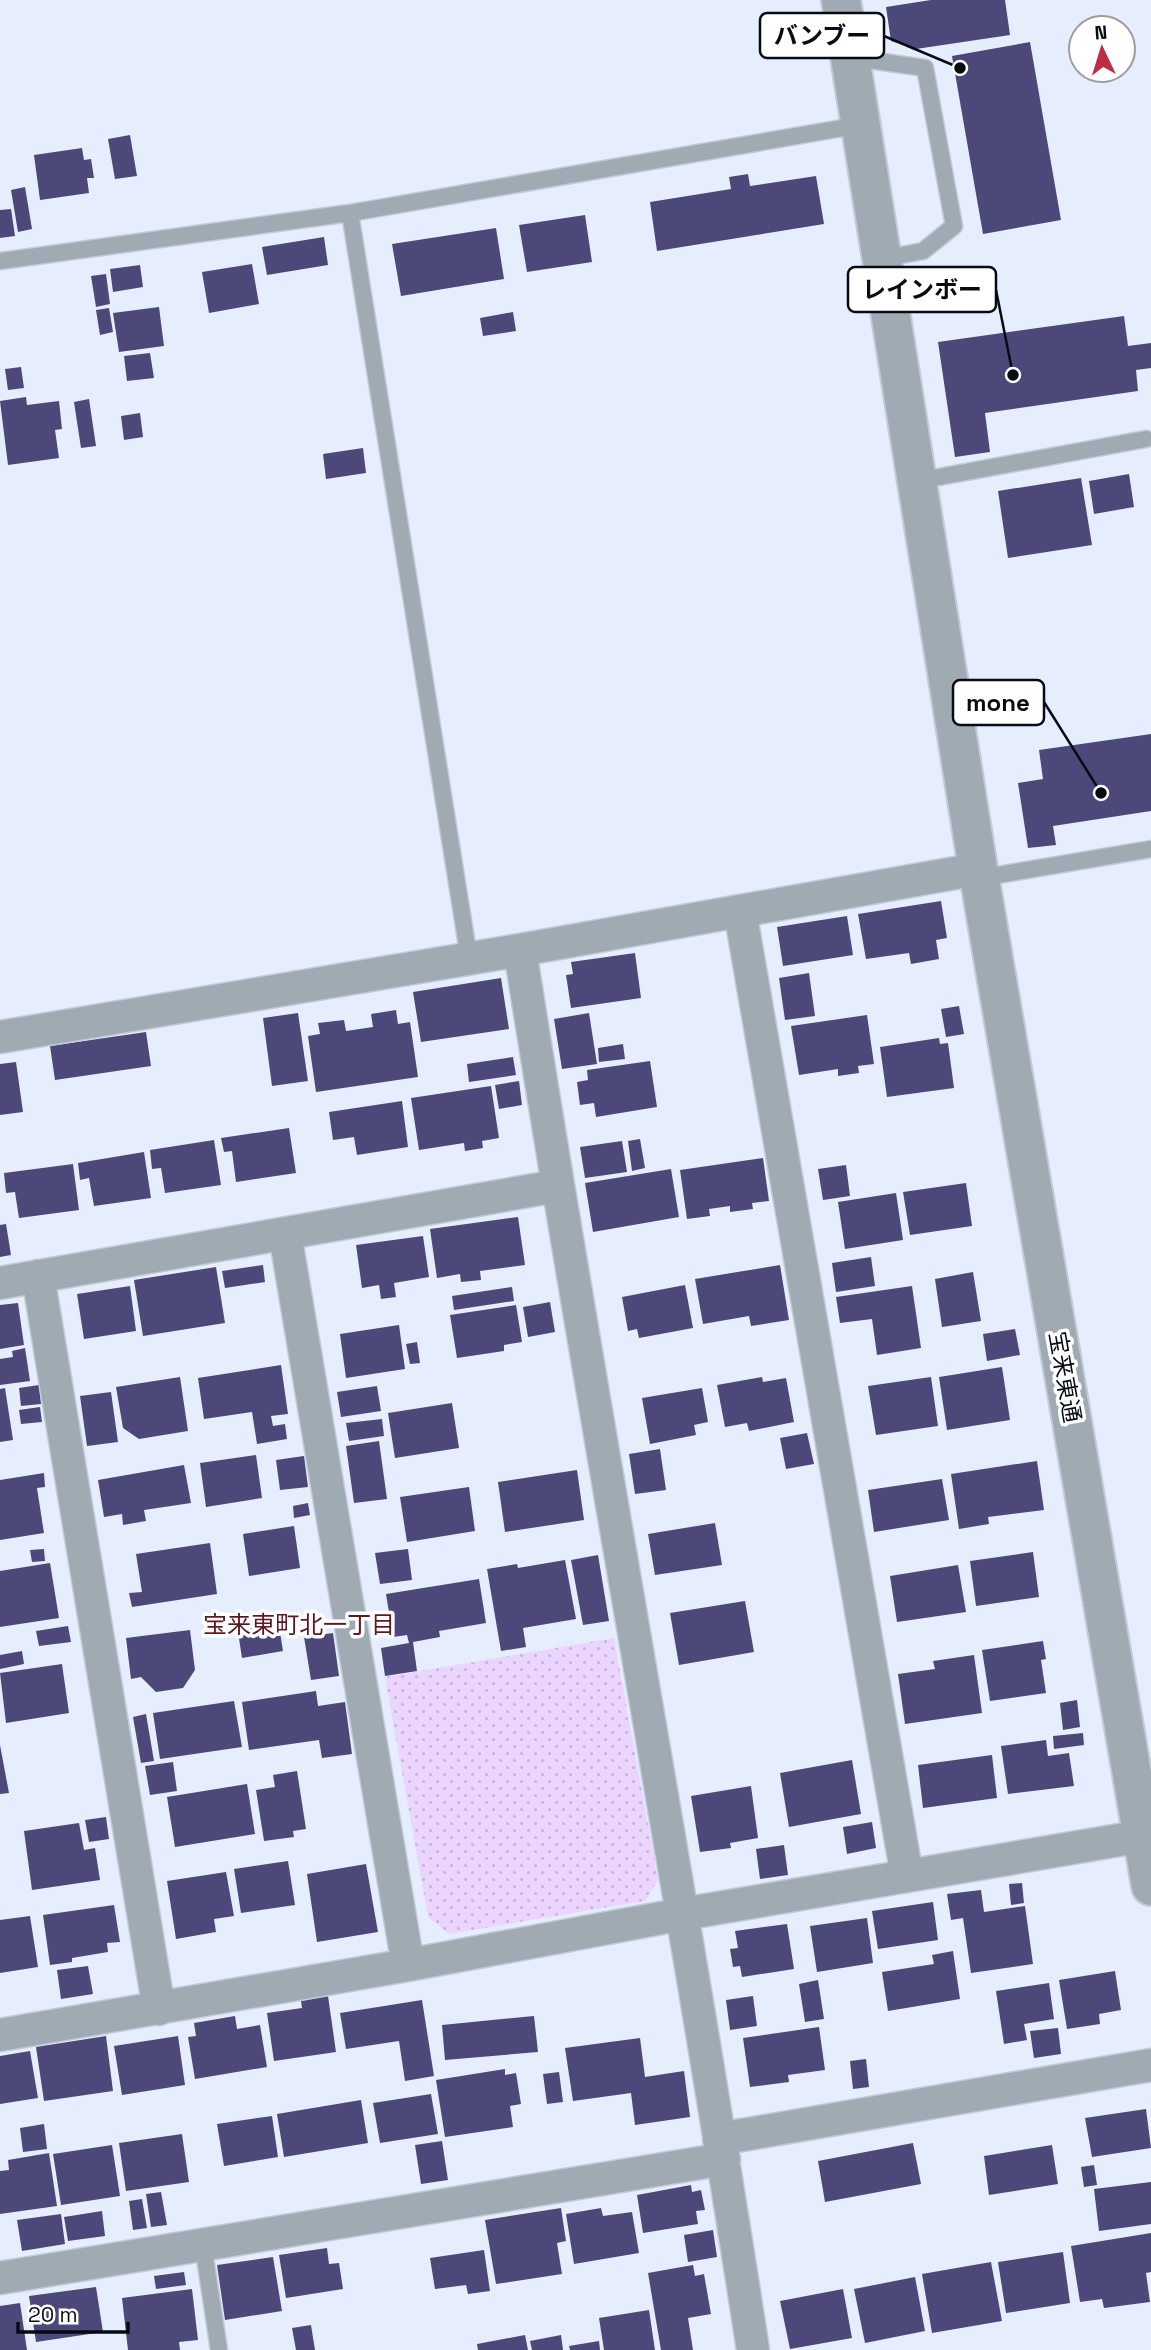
<svg xmlns="http://www.w3.org/2000/svg" width="1151" height="2350" font-family="'Space Grotesk','Noto Sans JP',sans-serif">
<defs>
<pattern id="park-dots" width="8" height="8" patternUnits="userSpaceOnUse" patternTransform="scale(1.75)"><rect width="8" height="8" fill="#ebd5ff"/><path d="M2 2h.1M6 6h.1" fill="none" stroke="#c8b6da" stroke-width="1.8" stroke-linecap="round"/></pattern>
</defs>
<rect width="100%" height="100%" fill="#e6eefe"/>
<path fill="url(#park-dots)" d="M614 1638 658 1880 645 1901 449 1934 428 1917 385 1677Z"/>
<path fill="#4c487a" d="M931 0H1005L1010 35 916 49 891 41 886 7Z
M1030 42 1061 220 983 234 952 56Z
M130 135 137 176 115 179 108 139Z
M82 148 84 160 91 159 94 178H87L89 193 40 200 34 155Z
M748 174 750 186 816 176 824 224 657 251 650 202 731 189 729 177Z
M25 187 32 229 18 232 11 190Z
M11 209 15 236 0 238V210Z
M585 215 592 262 527 272 519 225Z
M496 228 504 279 401 296 392 244Z
M324 237 328 265 267 275 262 247Z
M252 264 259 304 209 313 202 272Z
M140 265 143 287 113 292 110 269Z
M106 274 110 304 96 307 91 276Z
M159 307 164 346 119 352 113 313Z
M109 308 113 332 100 335 96 310Z
M513 312 516 331 483 336 480 318Z
M1124 316 1128 346 1151 343V368L1136 370 1138 391 985 413 990 452 955 457 938 342Z
M150 353 154 378 127 381 124 356Z
M21 367 24 388 8 390 5 369Z
M26 397 27 405 59 401 62 429 55 430 59 458 8 465 0 401Z
M89 399 96 446 81 448 74 402Z
M140 413 143 437 124 440 121 416Z
M363 448 366 473 326 479 323 454Z
M1129 474 1134 507 1094 514 1089 481Z
M1081 478 1092 545 1008 558 998 491Z
M1151 734V811L1053 826 1056 845 1028 848 1018 783 1043 779 1039 750Z
M941 901 947 938 936 940 939 959 911 964 909 953 866 959 858 914Z
M847 916 853 955 783 966 777 927Z
M635 953 641 998 571 1008 566 975 573 974 571 962Z
M809 973 815 1016 785 1020 779 978Z
M501 978 509 1029 421 1042 413 992Z
M959 1006 964 1034 946 1037 941 1009Z
M396 1010 398 1024 410 1022 418 1077 316 1092 308 1036 320 1034 318 1023 344 1020 346 1031 373 1027 371 1014Z
M298 1013 308 1081 272 1086 263 1018Z
M589 1013 597 1064 562 1069 554 1019Z
M867 1015 874 1064 858 1066 859 1073 838 1076V1069L799 1075 791 1026Z
M146 1032 151 1066 55 1080 50 1046Z
M939 1038 940 1044 948 1043 954 1088 887 1097 880 1047Z
M623 1044 625 1059 599 1062 598 1048Z
M513 1057 516 1075 469 1082 467 1064Z
M650 1061 657 1107 596 1117 594 1103 580 1105 577 1082 588 1080 587 1070Z
M16 1062 23 1112 0 1115V1064Z
M519 1081 522 1105 499 1109 495 1085Z
M491 1086 499 1138 482 1141 483 1148 465 1151 464 1143 419 1150 411 1098Z
M402 1101 408 1147 357 1155 354 1137 333 1140 329 1112Z
M289 1128 296 1173 236 1182 232 1151 224 1152 221 1138Z
M640 1139 645 1168 632 1171 628 1141Z
M214 1140 221 1185 165 1193 161 1168 152 1169 150 1150Z
M622 1141 627 1172 585 1178 580 1147Z
M144 1152 151 1198 94 1206 89 1178 80 1180 78 1163Z
M763 1158 769 1201 752 1203 753 1209 730 1212V1206L709 1209 710 1216 687 1219 680 1170Z
M73 1164 79 1210 19 1218 15 1192 6 1193 4 1173Z
M846 1165 850 1196 823 1200 818 1169Z
M671 1169 679 1217 593 1232 585 1183Z
M966 1183 972 1226 910 1235 903 1192Z
M896 1193 903 1240 845 1249 838 1202Z
M518 1217 525 1265 480 1271 481 1280 461 1282 460 1274 437 1278 430 1229Z
M6 1224 11 1255 0 1257V1225Z
M423 1236 429 1277 394 1283 396 1297 381 1299 379 1285 362 1288 356 1245Z
M871 1257 875 1286 836 1292 832 1263Z
M263 1265 265 1282 225 1288 222 1271Z
M780 1265 789 1320 751 1326 749 1316 703 1324 695 1279Z
M216 1267 225 1323 143 1336 134 1280Z
M973 1272 981 1321 942 1327 935 1279Z
M685 1285 693 1328 639 1338 637 1329 628 1331 622 1297Z
M130 1286 136 1331 84 1339 77 1294Z
M912 1286 921 1348 877 1355 872 1319 840 1323 836 1297Z
M512 1287 514 1301 454 1310 452 1296Z
M550 1302 555 1332 528 1337 523 1307Z
M18 1303 24 1345 0 1349V1305Z
M516 1305 522 1342 504 1345V1351L457 1358 450 1315Z
M399 1325 405 1369 346 1378 340 1334Z
M1015 1329 1020 1355 987 1361 983 1334Z
M417 1342 420 1363 410 1364 406 1344Z
M25 1348 30 1381 0 1385V1359L13 1357 12 1351Z
M281 1365 288 1414 271 1416 273 1426 285 1424 287 1439 257 1444 252 1412 204 1419 198 1378Z
M1002 1367 1010 1420 947 1430 939 1377Z
M180 1377 188 1431 139 1439 123 1428 116 1387Z
M762 1377 763 1382 786 1378 794 1422 749 1431 747 1423 725 1427 717 1385Z
M931 1377 938 1426 876 1435 868 1386Z
M39 1385 41 1404 21 1406 19 1388Z
M377 1386 381 1411 341 1417 337 1392Z
M5 1388 13 1440 0 1442V1389Z
M702 1388 708 1422 694 1425 696 1435 650 1444 642 1398Z
M111 1392 118 1442 87 1446 80 1396Z
M452 1403 459 1448 395 1458 388 1413Z
M40 1407 42 1422 21 1424 19 1410Z
M382 1419 384 1436 349 1441 346 1423Z
M807 1433 814 1464 786 1469 780 1438Z
M379 1441 387 1499 354 1503 346 1446Z
M660 1449 666 1490 635 1494 629 1454Z
M256 1455 262 1498 206 1507 200 1463Z
M304 1456 308 1487 280 1490 276 1460Z
M1037 1461 1044 1510 988 1517 989 1524 959 1529 951 1474Z
M184 1465 191 1503 144 1510 146 1521 123 1525 122 1514 104 1517 98 1480Z
M577 1470 584 1520 505 1532 498 1482Z
M44 1473 45 1487 37 1488 44 1533 0 1540V1480Z
M942 1479 949 1520 874 1532 868 1490Z
M469 1487 475 1531 407 1542 400 1497Z
M308 1503 310 1515 294 1518 293 1506Z
M715 1523 722 1565 655 1575 648 1534Z
M294 1526 300 1568 249 1576 243 1534Z
M210 1543 217 1594 132 1607 129 1593 142 1592 136 1554Z
M44 1549 45 1561 32 1562 30 1550Z
M408 1549 412 1580 380 1584 375 1553Z
M1033 1552 1039 1597 976 1606 970 1561Z
M598 1555 609 1621 583 1625 571 1560Z
M565 1560 576 1619 523 1628 526 1647 501 1651 487 1569 517 1564 518 1568Z
M50 1563 59 1618 0 1627V1571Z
M958 1565 966 1612 897 1622 890 1576Z
M479 1579 486 1623 439 1631 440 1637 413 1642 417 1671 385 1676 381 1648 409 1643 407 1635 393 1637 386 1594Z
M745 1601 754 1652 679 1665 670 1613Z
M277 1613 283 1651 242 1658 236 1619Z
M68 1626 71 1642 39 1646 36 1631Z
M190 1630 195 1670 183 1688 156 1692 141 1677 131 1679 126 1638Z
M333 1633 339 1676 311 1680 304 1637Z
M1043 1641 1046 1659 1041 1660 1046 1693 990 1701 982 1650Z
M22 1651 24 1664 0 1669V1655Z
M974 1655 982 1713 905 1724 898 1674 935 1669 933 1661Z
M62 1664 69 1713 6 1723 0 1673Z
M316 1691 318 1706 345 1702 352 1754 322 1758 319 1740 249 1750 242 1702Z
M1077 1700 1080 1727 1063 1730 1060 1703Z
M234 1701 242 1747 160 1759 153 1713Z
M146 1714 154 1761 141 1763 133 1717Z
M1083 1733 1084 1745 1054 1749 1053 1736Z
M1046 1740 1048 1756 1069 1753 1074 1786 1008 1794 1001 1746Z
M0 1745 9 1793 0 1794Z
M992 1755 997 1798 923 1808 918 1765Z
M852 1760 861 1814 789 1827 780 1773Z
M173 1762 177 1791 150 1795 145 1766Z
M297 1771 306 1829 293 1831 294 1837 264 1841 256 1790 275 1787 273 1775Z
M247 1784 255 1834 175 1847 167 1797Z
M751 1786 758 1838 730 1843 731 1848 700 1852 691 1796Z
M106 1817 109 1839 89 1842 85 1820Z
M872 1822 876 1848 847 1854 843 1827Z
M79 1823 84 1850 95 1848 100 1880 32 1890 24 1831Z
M784 1845 788 1875 760 1879 756 1849Z
M288 1861 295 1905 241 1913 234 1869Z
M366 1864 378 1932 317 1942 307 1874Z
M226 1872 234 1916 214 1919 216 1932 176 1939 167 1881Z
M1022 1883 1024 1903 1011 1905 1009 1884Z
M981 1890 984 1912 1025 1906 1033 1964 971 1973 963 1918 951 1920 947 1894Z
M933 1902 938 1940 878 1949 872 1911Z
M114 1905 120 1942 107 1943 108 1952 72 1958V1962L50 1965 43 1915Z
M30 1916 38 1967 0 1973V1920Z
M867 1918 873 1963 817 1972 810 1926Z
M787 1924 794 1969 742 1977 740 1966 733 1967 730 1949 738 1948 735 1931Z
M953 1951 960 1999 888 2011 882 1972 934 1964 932 1955Z
M88 1966 93 1994 61 1999 57 1970Z
M1115 1971 1121 2010 1099 2014 1100 2024 1067 2029 1059 1980Z
M818 1980 824 2019 805 2022 799 1984Z
M1049 1983 1054 2019 1024 2024 1027 2040 1004 2044 996 1991Z
M328 1996 336 2052 274 2061 267 2013 302 2008 301 2001Z
M753 1996 757 2026 730 2030 726 2000Z
M422 2000 434 2076 405 2081 399 2041 346 2049 340 2013Z
M235 2016 237 2029 260 2025 267 2067 195 2079 188 2037 196 2036 194 2023Z
M534 2016 538 2052 445 2060 442 2025Z
M819 2027 825 2070 788 2075 789 2082 750 2087 743 2038Z
M1058 2028 1061 2054 1034 2058 1030 2031Z
M106 2036 113 2091 44 2101 36 2047Z
M178 2036 185 2085 122 2095 114 2046Z
M640 2038 645 2077 684 2071 690 2117 635 2125 631 2093 573 2101 565 2048Z
M30 2051 38 2098 0 2104V2056Z
M866 2059 869 2087 853 2089 850 2061Z
M505 2069V2075L516 2073 521 2104 510 2106 513 2127 445 2137 436 2080Z
M559 2072 563 2102 547 2104 543 2074Z
M431 2094 438 2134 380 2143 373 2103Z
M361 2100 368 2143 284 2157 277 2114Z
M1146 2109 1151 2148 1092 2157 1085 2118Z
M272 2116 278 2157 224 2166 217 2124Z
M44 2124 47 2149 23 2152 20 2128Z
M182 2134 189 2182 126 2191 119 2143Z
M442 2141 448 2180 421 2184 415 2145Z
M913 2143 921 2184 825 2202 818 2161Z
M112 2145 120 2196 61 2205 53 2154Z
M1052 2145 1058 2184 989 2195 984 2156Z
M49 2153 57 2206 0 2214V2171L9 2170 8 2160Z
M1094 2165 1097 2185 1084 2187 1081 2167Z
M1151 2182V2224L1099 2231 1094 2189Z
M691 2185 692 2192 701 2190 705 2210 696 2211 698 2224 643 2233 637 2195Z
M161 2192 167 2225 151 2227 146 2194Z
M142 2199 147 2228 133 2230 129 2201Z
M561 2208 566 2241 557 2243 562 2274 496 2284 485 2220Z
M601 2208 603 2216 632 2212 639 2253 574 2264 566 2214Z
M102 2211 105 2236 68 2241 64 2217Z
M61 2214 65 2244 22 2251 17 2220Z
M713 2230 717 2257 688 2262 684 2235Z
M1151 2233V2272L1146 2273 1150 2302 1104 2308 1102 2299 1080 2302 1071 2246Z
M327 2248 329 2264 339 2263 343 2289 286 2298 279 2255Z
M484 2250 490 2291 468 2294 466 2285 435 2289 430 2258Z
M1063 2252 1070 2303 1006 2313 998 2262Z
M273 2257 282 2311 225 2320 217 2265Z
M991 2262 1002 2321 932 2333 922 2274Z
M693 2265 695 2276 704 2274 711 2314 688 2318 693 2350H661L648 2273Z
M184 2272 186 2285 156 2289 154 2276Z
M915 2277 925 2331 865 2343 854 2289Z
M96 2287 103 2332 36 2342 29 2296Z
M192 2289 198 2340 179 2342 180 2350H128L122 2298Z
M843 2289 852 2338 790 2349 780 2301Z
M20 2303 27 2350H0V2306Z
M649 2310 655 2350H604L599 2318Z
M311 2325 315 2350H296L292 2328Z
M525 2335 528 2350H478L477 2344Z
M561 2335 563 2350H532L530 2341Z
M599 2341 600 2350H570L569 2346Z"/>
<g fill="none" stroke-linecap="round" stroke-linejoin="round">
<defs>
<path id="service" d="M849 57 925 68 954 226 923 251 881 259
M0 261 350 213
M917 481 1146 439
M980 878 1151 849
M469 958 350 213 860 125
M203 2245 219 2350"/>
<path id="minor" d="M740 911 907 1876
M520 950C593 1417 681 1882 753 2350
M0 1037 520 950 978 869
M285 1234 408 1965
M38 1276 159 2009
M0 1283 557 1186
M0 2035 408 1965 683 1914 1143 1836
M719 2139 1151 2065
M0 2278 724 2159"/>
<path id="tertiary" d="M841 0 978 869 1151 1886"/>
</defs>
<use href="#service" stroke="#c2cad9" stroke-width="19"/>
<use href="#minor" stroke="#c2cad9" stroke-width="35"/>
<use href="#tertiary" stroke="#c2cad9" stroke-width="42"/>
<use href="#service" stroke="#9faab3" stroke-width="16"/>
<use href="#minor" stroke="#9faab3" stroke-width="32"/>
<use href="#tertiary" stroke="#9faab3" stroke-width="38"/>
</g>
<g text-anchor="middle" dominant-baseline="central" stroke-width="7" stroke-linejoin="round" paint-order="stroke">
<g font-size="23" fill="#070c14" stroke="#fff">
<text transform="translate(1065 1377) rotate(80)">宝来東通</text>
</g>
<g font-size="24" fill="#5d1821" stroke="#fff">
<text x="299" y="1624">宝来東町北一丁目</text>
</g>
</g>
<path fill="none" stroke="#070c14" stroke-width="2.5" d="M960 68L884 36M1013 375L996 290M1101 793L1044 702"/>
<g fill="#070c14" stroke="#fff" stroke-width="2.5">
<circle cx="960" cy="68" r="7"/>
<circle cx="1013" cy="375" r="7"/>
<circle cx="1101" cy="793" r="7"/>
</g>
<g fill="#fff" stroke="#070c14" stroke-width="2.5">
<rect x="760" y="13" width="124" height="45" rx="7"/>
<rect x="848" y="267" width="148" height="45" rx="7"/>
<rect x="953" y="680" width="91" height="45" rx="7"/>
</g>
<g font-size="24" text-anchor="middle" font-weight="bold" fill="#070c14">
<text x="822" y="44">バンブー</text>
<text x="922" y="298">レインボー</text>
<text x="998" y="711">mone</text>
</g>
<g transform="translate(1102 49) rotate(356)"><circle r="33" fill="#ffffff" stroke="#9c9ea1" stroke-width="2"/>
<path d="M0-5L12 26L0 18L-12 26Z" fill="#be2d45"/>
<text y="-10" font-size="19" font-weight="bold" text-anchor="middle" fill="#070c14">N</text>
</g>
<path d="M18 2322v10h110v-10" fill="none" stroke="#070c14" stroke-width="3.5"/>
<text x="28" y="2322" font-size="21" fill="#070c14" stroke="#ffffff" stroke-width="5" paint-order="stroke">20 m</text>
</svg>
